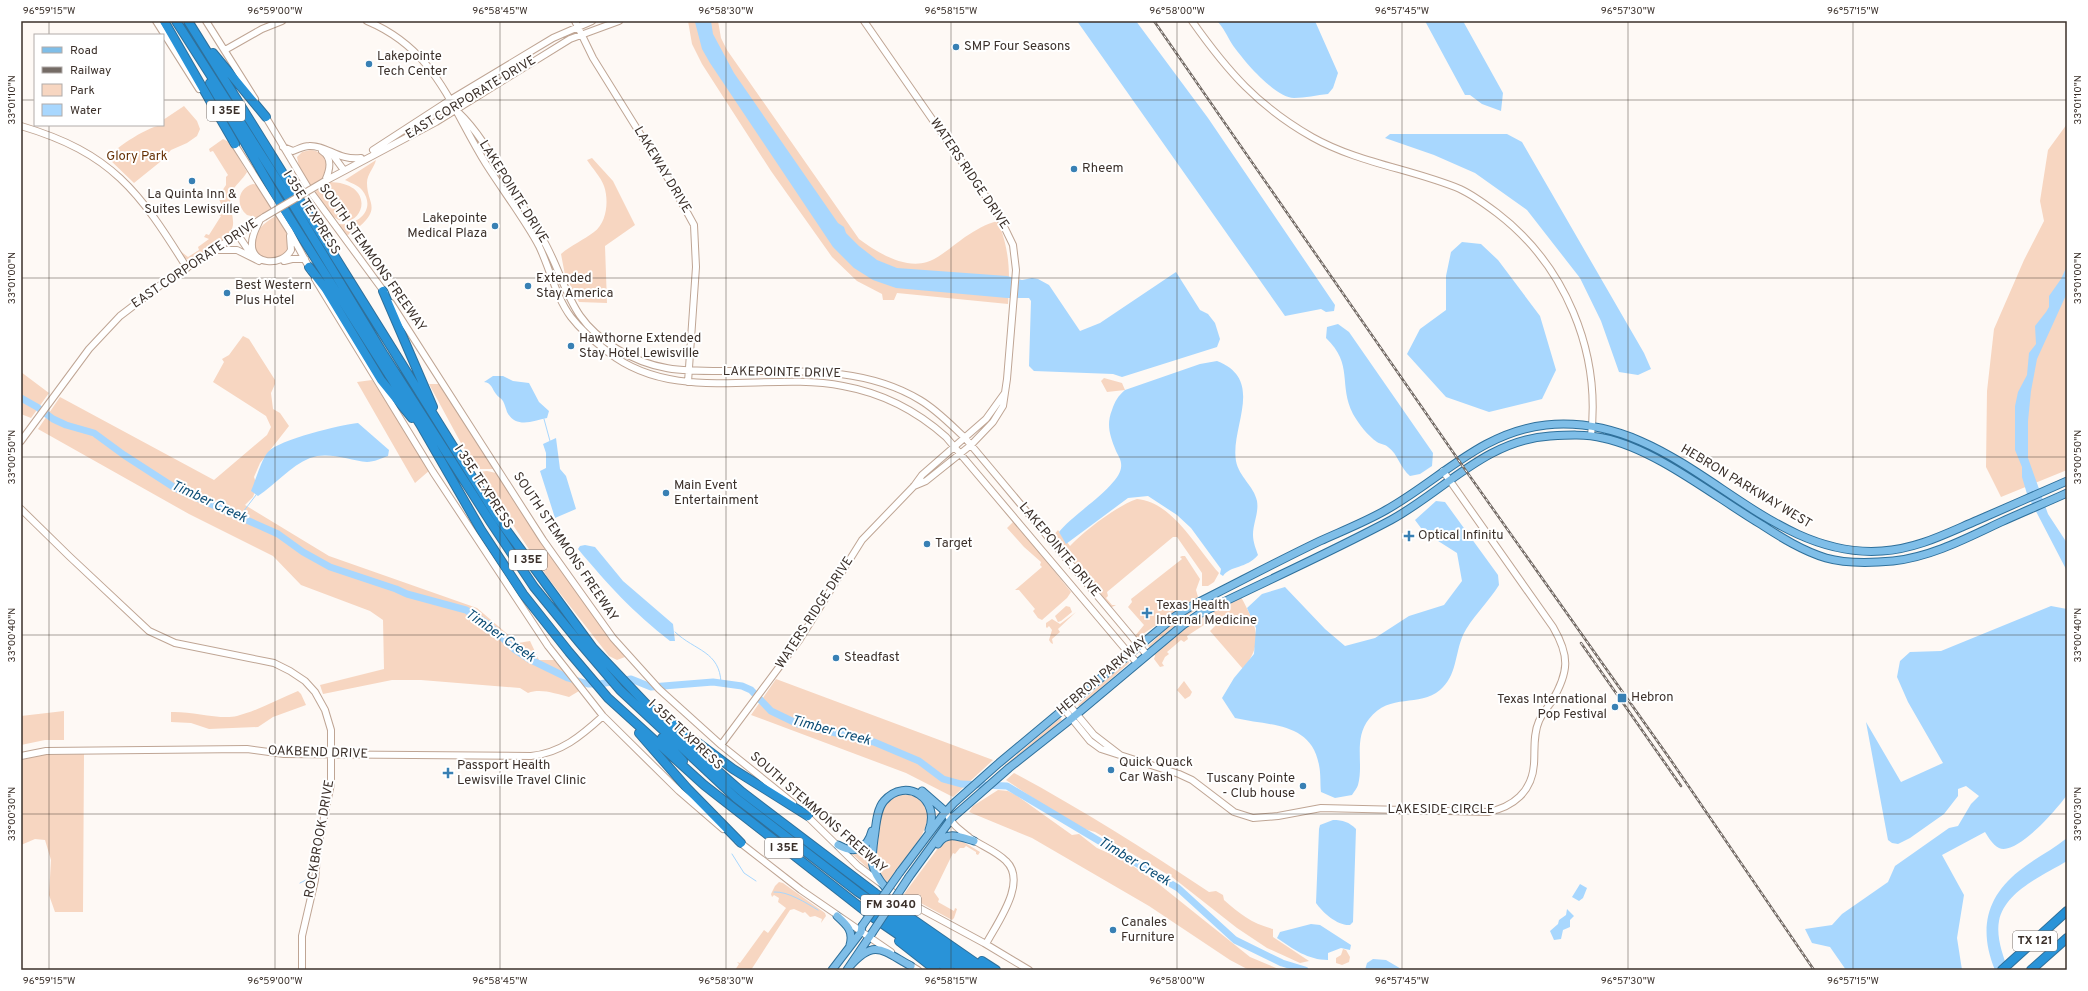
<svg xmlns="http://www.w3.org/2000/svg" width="2088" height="991" font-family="Overpass,sans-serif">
<rect width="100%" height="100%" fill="#fef9f5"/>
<path fill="#f7d6c1" d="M688 21H718L721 38 727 50 859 239C876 252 904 269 927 262 938 259 955 244 965 237 976 230 985 224 998 221 1010 252 1010 272 1008 304L897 293 894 300H883L882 294 857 281 832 257 771 171 702 64 692 44Z
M184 106 197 121 200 129 197 136 187 143 171 150 160 162 134 183 108 158C115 147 151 125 163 125V120Z
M2067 124V470L2001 497 1986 467 1987 391 1994 329 2024 260 2044 221 2040 201 2048 150Z
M223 139 229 142 247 172C243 180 234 185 231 194 228 205 234 215 233 225 231 239 202 253 191 260L186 259 179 250 188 257 199 250 198 247 209 239 204 237 206 234 209 235 221 216 219 215 223 208 218 197 226 185V177L228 175 213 151 210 152 209 149Z
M310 150C322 150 333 164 324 177 321 181 316 183 311 186L299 167 297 157 302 152Z
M592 158 613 181 635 225 605 246 607 303 579 302 565 275 561 254C571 245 584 240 594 232 607 223 609 200 604 186 601 177 592 168 587 160Z
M376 160C374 168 367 174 367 183 367 203 381 207 360 226 356 230 352 234 347 235L338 224C358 226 377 209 362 190 358 185 351 183 345 180Z
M328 182C384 182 359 240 331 215 324 209 320 199 315 192Z
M253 184 258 185 274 209 259 218 247 215C235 205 238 188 253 184Z
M277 215 285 228 290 246 286 255 271 261 256 254C252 233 259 226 277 215Z
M243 336 249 339 275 380V384L271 393 273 409 280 413 289 426 260 463 254 477 257 486 253 497 245 505 329 556 477 608 518 643 530 641 539 660H555L579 691 569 697C556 694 541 688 528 693L520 688 421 680H392L323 694 320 685 384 669 383 620 370 611 301 585 273 556 189 514 38 429 60 397 214 480 267 435 271 427 266 416 213 382 224 362 222 359 229 355Z
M21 372 49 393 31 418 21 414Z
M1104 378 1122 383 1125 390 1107 392 1101 381Z
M372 380 430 470 415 483 357 382Z
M429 384H439L493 469H475Z
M487 471 496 473 532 529 625 657 617 660 609 656 548 578 478 472Z
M1137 499C1173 502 1197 549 1219 573L1214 582 1208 586H1202V573L1177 537H1173L1107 592 1108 596 1106 598 1112 605H1116L1110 608 1051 538 1058 530 1070 546C1084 531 1118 505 1137 499Z
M1013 522H1015L1071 592 1067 598 1042 620 1038 618 1033 611 1035 609 1019 590H1015L1042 567 1040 565 1041 562 1024 547 1007 528Z
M1182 556H1185L1200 579 1196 590 1198 597 1137 638 1135 636 1144 625 1128 607 1132 602 1131 599 1182 559 1180 557Z
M1241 597C1256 625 1265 642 1243 669L1210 631 1217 624 1213 612Z
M1066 606 1070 607 1072 612 1061 621 1058 622 1055 616Z
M1198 606 1200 607 1185 617 1150 648 1148 646 1176 620Z
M1076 612 1058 629 1060 632 1052 639 1053 644 1051 643 1049 640 1052 630 1049 626 1047 628 1046 627V623L1052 619 1060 624Z
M1204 616 1210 621 1209 625 1207 623 1187 636 1188 639 1184 642 1181 640 1167 652 1169 654 1165 657 1162 663 1164 666 1160 667 1154 659 1155 656 1154 653 1178 633Z
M1128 660 1129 663 1080 707 1078 705Z
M776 679 993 760 953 797 906 773 751 715Z
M1184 681 1192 692 1190 696 1185 699 1177 690Z
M298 691 301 694 306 705 273 717 258 727 209 729 191 723 171 722V712C191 711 220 720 237 716 257 711 278 699 298 691Z
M64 711V740H45L21 745V716Z
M1060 718 1062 720 1008 767 1005 765Z
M84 754 83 912H55L49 895 51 860 45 840 35 839 21 845V760L42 755Z
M1014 773C1081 809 1146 850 1209 892L1216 891 1223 895 1224 900C1240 914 1251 923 1273 929V937L1309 961 1300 963 1267 948 1237 928 1172 877 1095 832 1081 828 1066 820 1006 780Z
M998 790 1008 791 1016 795 1072 835 1079 834 1097 848 1124 860 1155 881 1250 957 1281 970H1249L1230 960 1149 906 1032 838 969 812 973 806Z
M911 794C917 797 924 799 926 805 937 826 900 867 888 884 883 881 878 876 876 870 872 856 877 806 890 798 896 794 904 795 911 794Z
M954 838 962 841 980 852 978 855 976 854V852L966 846 964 848H960L955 854 953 853 934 892 939 899 938 902 954 911 955 908 957 909 954 918 952 920 904 894 941 844 946 839Z
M870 839 871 871 850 852Z
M779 882 783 883 825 913 826 916 821 923 822 919 815 916 810 917 805 912 803 913 794 909 790 910 751 970H735L739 964 737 962 740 963 764 930 768 933 786 908 778 902 779 898 774 895 772 897 771 894 775 886Z
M1343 949 1346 950 1350 957 1349 962 1342 965 1336 963V958L1341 955Z"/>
<path fill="#a8d7fe" d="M711 21 713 34 734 73 838 223 844 227 846 233 859 246 877 260 897 268 1007 276 1022 280 1032 278 1038 279 1049 285 1080 331 1100 323 1176 272 1200 310 1208 314 1215 323 1220 339 1217 347 1122 377 1113 374 1034 371 1029 366 1031 301 1029 298H1007L896 288 873 280 854 268 833 247 710 63 702 49 695 22Z
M1077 21H1136L1208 118 1335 305 1334 311 1326 312 1321 309 1285 316Z
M1217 21H1315L1338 73 1333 88 1328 94C1317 95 1305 98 1294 98 1274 97 1243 60 1232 44 1227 36 1224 28 1217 21Z
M1425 21H1463L1503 93 1501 111 1482 104 1470 95H1465Z
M1390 134H1507L1522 142 1644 353 1651 369 1638 375 1619 372 1601 321 1580 278 1527 210 1475 173 1434 155 1385 138Z
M1462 242 1481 244 1498 260 1540 316 1556 370 1542 399 1489 412 1446 397 1407 354 1420 329 1446 310V276L1451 252Z
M2067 266V293L2037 359 2031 391 2028 421V458L2048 514 2067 543V571L2027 494 2022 477V467L2015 450V406L2018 392 2027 375 2029 353 2036 344 2035 326 2046 312 2049 307V296L2061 279Z
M1338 324 1349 332 1433 453 1432 466 1420 474 1410 476C1400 468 1398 454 1388 447 1385 444 1380 444 1377 442 1368 436 1358 423 1353 414 1338 384 1354 365 1326 338L1327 327Z
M1217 361C1266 380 1230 427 1236 461 1239 477 1254 486 1257 501 1259 513 1253 523 1253 535 1253 542 1256 549 1258 555 1246 569 1231 565 1223 576L1220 574 1221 569 1191 528 1177 515 1148 496 1128 498 1066 544 1059 532C1072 515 1118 487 1121 468 1122 461 1119 457 1116 451 1110 436 1106 425 1112 410 1115 401 1118 396 1125 390L1200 364Z
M493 376H503L513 381 529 383 539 402 549 411 547 418C533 421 516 429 507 412 506 409 505 405 503 401 501 398 498 397 496 394 492 389 492 383 484 382Z
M358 423 389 450 388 456C382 458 374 462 367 462 350 460 327 451 310 458 290 466 275 485 258 496L251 491C255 482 262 458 268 452 280 439 340 425 358 423Z
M556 438 560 469 566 476 576 509 555 518 540 471 546 468V453L543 444Z
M1436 501 1445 502 1498 575 1499 585C1489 601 1470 620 1463 635 1455 653 1457 676 1440 690 1419 708 1390 692 1369 719 1353 739 1364 764 1358 785 1357 788 1354 792 1352 795L1335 798 1321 792C1320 784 1321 774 1319 765 1311 721 1268 726 1235 718L1222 698 1234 678 1254 654 1256 628 1247 608 1262 594 1285 587 1325 629 1345 646 1375 638 1409 616 1444 605 1462 581 1457 553 1424 532 1415 520Z
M585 545 595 547 623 581 673 624 675 641H670C633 612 608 585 578 549L580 546Z
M2051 606 2067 609V795C2057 809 2017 856 1999 848 1992 844 1989 838 1985 832L1942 855 1964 895 1957 938 1962 970H1846L1830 947 1812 943 1805 929 1832 925 1842 914 1888 882 1895 866 1949 828 1958 826 1971 804 1979 796 1966 786 1958 789V796L1944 814 1910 838 1898 844 1892 843 1888 840 1866 722 1901 782 1943 763 1908 702 1897 677 1900 661 1910 652 1941 651Z
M1333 820C1343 820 1349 822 1356 829L1353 922 1350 925C1338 926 1323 913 1316 903L1319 829 1320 825Z
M2067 838V861C2044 875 2005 891 1999 921 1996 937 2003 955 2008 970H1995C1979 931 1985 898 2019 871 2034 859 2052 850 2067 838Z
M1580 884 1587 888 1583 898 1579 901 1572 897Z
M1567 909 1574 916 1570 920V927L1563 930 1561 939 1554 940 1550 931 1558 924 1559 920 1566 915Z
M1311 924 1320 925 1351 945 1350 950 1341 948 1328 953V960C1308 960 1293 949 1277 938L1280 932Z
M1373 959 1386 960 1403 970H1365L1367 963Z"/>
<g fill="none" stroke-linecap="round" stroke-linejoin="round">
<path stroke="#a8d7fe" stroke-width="1" d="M544 419 550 441
M240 516 256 495
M675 632C695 651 720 651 721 683
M732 854 744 873 756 881
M300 883 306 880
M774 892C788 891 806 903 818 910"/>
<path stroke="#a8d7fe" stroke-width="7" d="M21 398 37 407 53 419 66 425 94 433 124 455 175 488 278 534 303 552 330 567 396 589 407 594 466 610 489 625 514 649 529 659 568 678 588 684H599L631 679 651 687 713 682 742 686 751 690 771 711 798 724 874 742 919 761 943 779 961 784 1007 786 1178 888 1235 940 1282 963 1305 970"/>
<defs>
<path id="secondary" d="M156 21 199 89
M206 21 255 99
M367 21C436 50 450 106 486 164 503 191 524 218 539 246 550 269 556 297 571 317 581 330 595 342 608 352 675 405 766 371 843 386 882 393 917 411 946 437L1137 663
M575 21 593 58 672 185 694 225 696 267 688 382
M864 21 998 214 1013 245 1016 270 1007 379 1003 406 993 422 971 445 926 481 914 486
M1192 21C1228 72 1258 106 1312 137 1358 163 1412 169 1460 189 1473 195 1485 204 1497 213 1565 265 1601 351 1591 436
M225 50 262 29 282 21
M458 112C478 131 492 156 506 180 519 201 534 222 546 245 569 289 569 320 617 349 653 371 681 371 722 371 788 372 861 364 920 400 937 410 951 425 965 438L1147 655
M264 114 310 191 385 293
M21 126C112 153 139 191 187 268
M233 142 289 230 311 271
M283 147 293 151C299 149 303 146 309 146 327 145 338 161 361 158
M373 150 450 100 553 38 592 21
M322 151C333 158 330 170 325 181
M332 154 343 169
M325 181 436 122 570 39 619 21
M259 222C256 228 252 235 252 243 250 265 282 267 291 250L290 236
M238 235 253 257
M217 250H237L259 261
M284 261 292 259H305
M315 279 433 472 548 646 603 716 679 791 723 829
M391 303 543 540 613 638 659 689 721 745 793 803
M21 441 89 349 120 316 162 284 264 217
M21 509 69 556 149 631 175 643 274 663 290 671 305 681 315 692 325 710 331 730V784L318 846 315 880 302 936V970
M1069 705 1094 735 1120 755
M1064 709 1090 741 1101 749 1179 774 1192 780 1234 812 1253 818 1278 816 1321 808 1488 812C1513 807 1532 792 1534 764 1535 750 1533 734 1539 721 1542 714 1548 707 1552 701 1569 672 1570 656 1553 627L1443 471
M721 745 800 639 862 540 914 486 922 475 986 419 1004 394
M21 756 46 751 247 749 284 754 531 756C561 753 581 736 603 716
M946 812C951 824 960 830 970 838 982 846 996 851 1006 861 1028 882 997 923 986 944
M805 814 858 866 899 897 984 943 1029 970
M738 841 801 890 891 952
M908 964 918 970"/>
<path id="primary" d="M922 791 946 812
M938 844C946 830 961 837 974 841
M838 845C854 854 867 850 872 831
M900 872 943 815 954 803 999 763 1174 617 1195 604C1237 583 1278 561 1320 541 1342 531 1365 522 1386 510 1440 480 1481 432 1546 425 1682 411 1756 560 1882 551 1917 549 1947 533 1978 520 2008 507 2037 494 2067 481
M909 877 952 818 1009 768 1071 719 1183 625 1201 613C1264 582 1329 553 1391 520 1444 491 1486 440 1550 436 1568 435 1586 434 1603 438 1656 449 1715 497 1762 525 1782 538 1803 551 1826 558 1847 564 1871 563 1893 561 1931 557 1967 538 2001 522 2023 512 2045 503 2067 493
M885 887C870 869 871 862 874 839 876 828 876 810 884 801 906 776 941 799 929 830
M837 916C847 925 854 931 850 945
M850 966C875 938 883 951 911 966
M832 970 861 932 862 926
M847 970 872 933"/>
<path id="highway" d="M164 21 235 144
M176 21 292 203 384 355 490 521 534 587 579 642 620 690 736 798 858 892 975 970
M188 21 499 520 593 648 670 729 742 792 875 893 986 970
M213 53 266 117
M210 83 279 201 420 424 481 530 523 594 569 652 608 698 704 785 874 918 950 970
M309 267 325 288 381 380 412 418
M383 291 433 407
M665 718 733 769 808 816
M639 733 687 788 741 843
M662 738 683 761
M877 913 964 970
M899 941 936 970
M982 961 996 970
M2002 970 2067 911
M2031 970 2067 938"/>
</defs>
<use href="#secondary" stroke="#bfa594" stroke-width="8"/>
<use href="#primary" stroke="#2f709b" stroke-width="9"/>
<use href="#highway" stroke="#2f709b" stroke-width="10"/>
<use href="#secondary" stroke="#fff" stroke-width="6"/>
<use href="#primary" stroke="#7fbee8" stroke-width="7"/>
<use href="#highway" stroke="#2993d8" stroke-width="8"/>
<defs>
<path id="rail" d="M1154 21 1464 468 1670 759 1814 970
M1581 643 1681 786"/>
</defs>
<use href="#rail" stroke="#746b65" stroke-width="2.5"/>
<use href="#rail" stroke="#fff" stroke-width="1" stroke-dasharray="3" stroke-linecap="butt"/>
<defs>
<path id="secondary-bridge" d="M264 217 325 181"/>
<path id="primary-bridge" d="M862 926 900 872
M872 933 909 877"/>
</defs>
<use href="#secondary-bridge" stroke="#bfa594" stroke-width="8" stroke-linecap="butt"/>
<use href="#primary-bridge" stroke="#2f709b" stroke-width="9" stroke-linecap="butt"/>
<use href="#secondary-bridge" stroke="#fff" stroke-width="6"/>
<use href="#primary-bridge" stroke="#7fbee8" stroke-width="7"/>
</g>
<path fill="none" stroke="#3b302a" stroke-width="1" stroke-opacity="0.45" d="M49 21V35M275 21V970M500 21V970M726 21V970M951 21V970M1177 21V970M1402 21V970M1628 21V970M1853 21V970M21 100H35M163 100H2067M49 125V970M21 278H2067M21 457H2067M21 635H2067M21 814H2067"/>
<g fill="#3880b4" stroke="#fff" stroke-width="1.5">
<circle cx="956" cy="47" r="4"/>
<circle cx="369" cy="64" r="4"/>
<circle cx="1074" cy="169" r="4"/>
<circle cx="192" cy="181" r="4"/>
<circle cx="495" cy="226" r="4"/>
<circle cx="528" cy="286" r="4"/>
<circle cx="227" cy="293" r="4"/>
<circle cx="571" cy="346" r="4"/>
<circle cx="666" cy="493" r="4"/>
<path d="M1407 530h4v4h4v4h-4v4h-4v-4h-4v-4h4z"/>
<circle cx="927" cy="544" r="4"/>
<path d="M1145 607h4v4h4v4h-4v4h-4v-4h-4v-4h4z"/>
<circle cx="836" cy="658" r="4"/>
<rect x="1617" y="693" width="10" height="10" rx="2"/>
<circle cx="1615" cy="707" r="4"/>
<circle cx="1111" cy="770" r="4"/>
<path d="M446 767h4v4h4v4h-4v4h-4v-4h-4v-4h4z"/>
<circle cx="1303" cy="786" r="4"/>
<circle cx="1113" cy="930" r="4"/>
</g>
<g text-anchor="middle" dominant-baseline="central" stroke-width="4" stroke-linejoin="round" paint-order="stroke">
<g fill="#fff" stroke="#766e6a" stroke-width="1">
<rect x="207" y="101" width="38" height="20" rx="3"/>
<rect x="509" y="550" width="38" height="20" rx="3"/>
<rect x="765" y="838" width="38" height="20" rx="3"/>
<rect x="861" y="895" width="60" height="20" rx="3"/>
<rect x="2013" y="931" width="44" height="20" rx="3"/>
</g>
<g font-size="12" font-weight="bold" fill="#3b302a">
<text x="226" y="111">I 35E</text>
<text x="528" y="560">I 35E</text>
<text x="784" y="848">I 35E</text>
<text x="891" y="905">FM 3040</text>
<text x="2035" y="941">TX 121</text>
</g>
<g font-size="13" fill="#3b302a" stroke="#fff" text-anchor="start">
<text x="964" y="47">SMP Four Seasons</text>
<text x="377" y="57">Lakepointe<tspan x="377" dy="15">Tech Center</tspan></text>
<text x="1082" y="169">Rheem</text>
<text x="192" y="195" text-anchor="middle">La Quinta Inn &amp;<tspan x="192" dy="15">Suites Lewisville</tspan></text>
<text x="487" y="219" text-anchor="end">Lakepointe<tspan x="487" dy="15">Medical Plaza</tspan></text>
<text x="536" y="279">Extended<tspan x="536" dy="15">Stay America</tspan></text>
<text x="235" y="286">Best Western<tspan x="235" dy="15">Plus Hotel</tspan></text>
<text x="579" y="339">Hawthorne Extended<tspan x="579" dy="15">Stay Hotel Lewisville</tspan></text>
<text x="674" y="486">Main Event<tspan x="674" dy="15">Entertainment</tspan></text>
<text x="1418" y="536">Optical Infinitu</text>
<text x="935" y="544">Target</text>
<text x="1156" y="606">Texas Health<tspan x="1156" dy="15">Internal Medicine</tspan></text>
<text x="844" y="658">Steadfast</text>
<text x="1631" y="698">Hebron</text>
<text x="1607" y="700" text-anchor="end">Texas International<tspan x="1607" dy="15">Pop Festival</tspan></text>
<text x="1119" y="763">Quick Quack<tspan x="1119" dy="15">Car Wash</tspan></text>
<text x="457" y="766">Passport Health<tspan x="457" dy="15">Lewisville Travel Clinic</tspan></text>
<text x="1295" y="779" text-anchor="end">Tuscany Pointe<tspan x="1295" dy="15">- Club house</tspan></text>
<text x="1121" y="923">Canales<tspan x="1121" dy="15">Furniture</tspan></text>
</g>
<g font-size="13" fill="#3b302a" stroke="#fff">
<text transform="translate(471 98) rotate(-31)">EAST CORPORATE DRIVE</text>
<text transform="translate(662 170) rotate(59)">LAKEWAY DRIVE</text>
<text transform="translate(969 174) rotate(56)">WATERS RIDGE DRIVE</text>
<text transform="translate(513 192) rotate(58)">LAKEPOINTE DRIVE</text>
<text transform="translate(311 213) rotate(58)">I 35E TEXPRESS</text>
<text transform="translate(372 258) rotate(55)">SOUTH STEMMONS FREEWAY</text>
<text transform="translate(195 264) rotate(-34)">EAST CORPORATE DRIVE</text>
<text transform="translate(782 373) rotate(1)">LAKEPOINTE DRIVE</text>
<text transform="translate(483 487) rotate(57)">I 35E TEXPRESS</text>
<text transform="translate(1746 487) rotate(31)">HEBRON PARKWAY WEST</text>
<text transform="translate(565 547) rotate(56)">SOUTH STEMMONS FREEWAY</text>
<text transform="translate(1059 550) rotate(50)">LAKEPOINTE DRIVE</text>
<text transform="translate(815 613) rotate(-57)">WATERS RIDGE DRIVE</text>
<text transform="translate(1103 676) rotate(-40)">HEBRON PARKWAY</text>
<text transform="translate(685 735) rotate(43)">I 35E TEXPRESS</text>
<text transform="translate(318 753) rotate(2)">OAKBEND DRIVE</text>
<text x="1441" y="810">LAKESIDE CIRCLE</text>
<text transform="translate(818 813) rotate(41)">SOUTH STEMMONS FREEWAY</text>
<text transform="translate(320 839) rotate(-80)">ROCKBROOK DRIVE</text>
</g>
<g font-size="13" fill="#653004" stroke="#fff">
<text x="137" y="157">Glory Park</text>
</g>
<g font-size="14" font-style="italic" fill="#0f4f77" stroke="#fff">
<text transform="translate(209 502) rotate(25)">Timber Creek</text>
<text transform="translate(500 636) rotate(35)">Timber Creek</text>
<text transform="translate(831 731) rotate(15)">Timber Creek</text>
<text transform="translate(1134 862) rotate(31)">Timber Creek</text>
</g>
</g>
<rect width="2088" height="991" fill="none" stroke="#ffffff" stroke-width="44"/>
<rect x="34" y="34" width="130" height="92" fill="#ffffff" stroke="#b1acaa"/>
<rect x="42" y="47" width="20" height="6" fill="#7fbee8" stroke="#b1acaa"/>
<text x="70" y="54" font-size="12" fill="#3b302a">Road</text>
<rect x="42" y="67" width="20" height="6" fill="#746b65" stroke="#b1acaa"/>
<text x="70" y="74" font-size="12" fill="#3b302a">Railway</text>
<rect x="42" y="84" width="20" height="12" fill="#f7d6c1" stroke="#b1acaa"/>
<text x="70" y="94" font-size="12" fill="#3b302a">Park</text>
<rect x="42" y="104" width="20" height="12" fill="#a8d7fe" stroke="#b1acaa"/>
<text x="70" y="114" font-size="12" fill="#3b302a">Water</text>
<rect x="22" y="22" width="2044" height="947" fill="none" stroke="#3b302a" stroke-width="1.5"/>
<g font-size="10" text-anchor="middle" fill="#3b302a">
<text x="49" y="14">96°59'15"W</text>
<text x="275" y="14">96°59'00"W</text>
<text x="500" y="14">96°58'45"W</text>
<text x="726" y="14">96°58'30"W</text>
<text x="951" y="14">96°58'15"W</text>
<text x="1177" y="14">96°58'00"W</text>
<text x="1402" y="14">96°57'45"W</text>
<text x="1628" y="14">96°57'30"W</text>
<text x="1853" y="14">96°57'15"W</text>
<text transform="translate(11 100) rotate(-90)" y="4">33°01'10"N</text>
<text transform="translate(2077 100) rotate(-90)" y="4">33°01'10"N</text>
<text transform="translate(11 278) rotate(-90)" y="4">33°01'00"N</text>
<text transform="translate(2077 278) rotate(-90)" y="4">33°01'00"N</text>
<text transform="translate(11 457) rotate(-90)" y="4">33°00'50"N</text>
<text transform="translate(2077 457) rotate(-90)" y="4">33°00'50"N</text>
<text transform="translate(11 635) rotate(-90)" y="4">33°00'40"N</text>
<text transform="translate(2077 635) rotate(-90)" y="4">33°00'40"N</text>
<text transform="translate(11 814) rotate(-90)" y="4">33°00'30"N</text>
<text transform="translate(2077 814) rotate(-90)" y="4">33°00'30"N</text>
<text x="49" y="984">96°59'15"W</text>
<text x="275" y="984">96°59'00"W</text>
<text x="500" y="984">96°58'45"W</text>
<text x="726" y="984">96°58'30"W</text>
<text x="951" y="984">96°58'15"W</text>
<text x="1177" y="984">96°58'00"W</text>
<text x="1402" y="984">96°57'45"W</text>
<text x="1628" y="984">96°57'30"W</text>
<text x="1853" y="984">96°57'15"W</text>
</g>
</svg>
